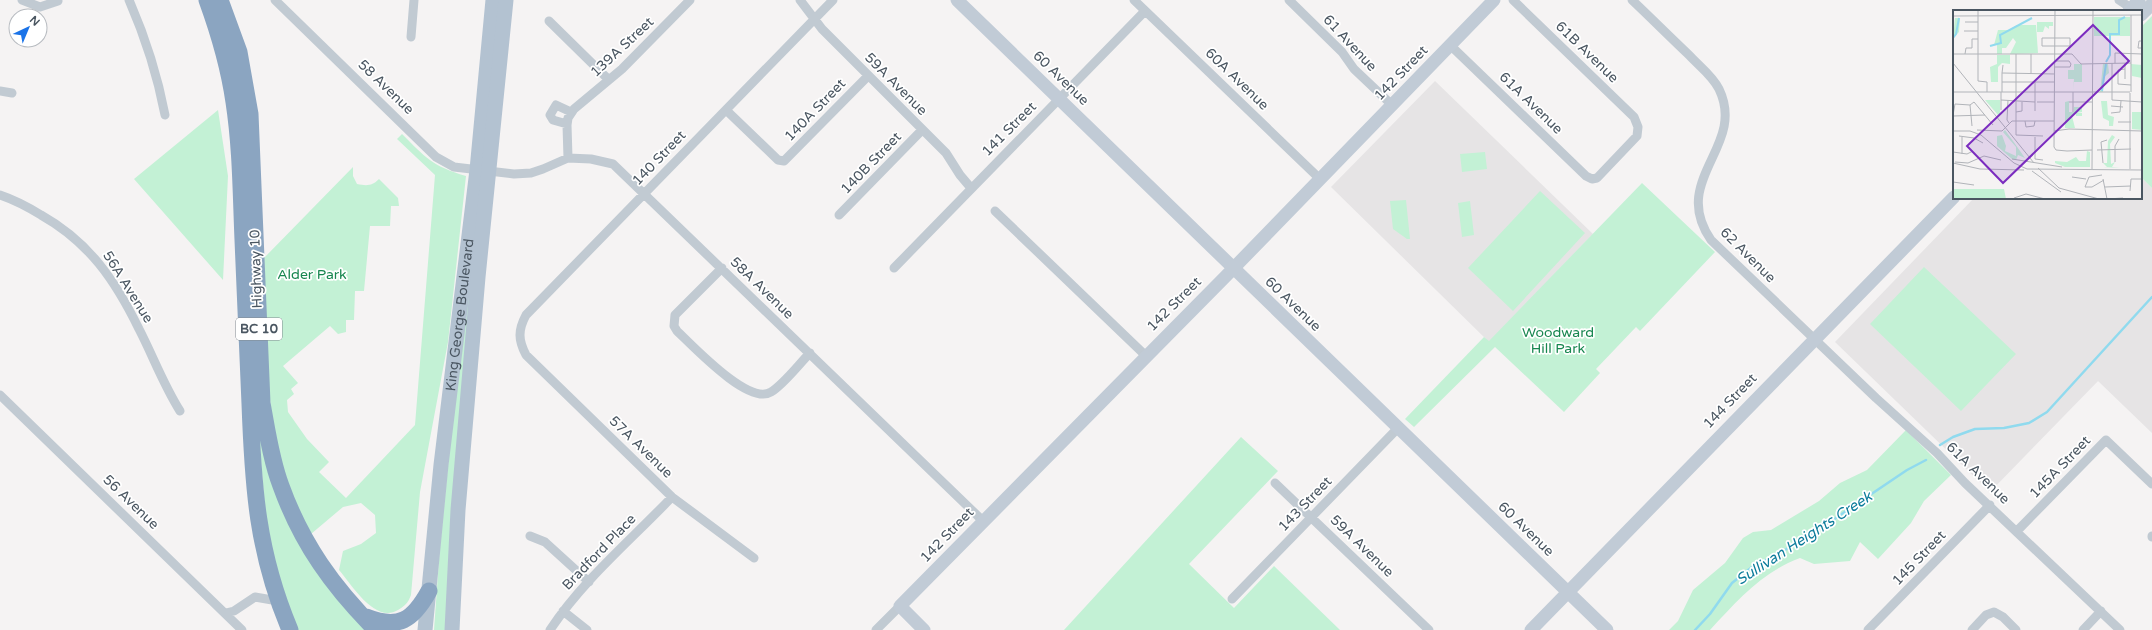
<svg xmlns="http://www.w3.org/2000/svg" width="2152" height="630" font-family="'Varela Round',sans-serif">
<rect width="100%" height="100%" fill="#f5f3f3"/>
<path fill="#e6e4e5" d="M1435 81 1593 234 1489 342 1331 187Z
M2141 177 2152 188V433L2098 381 2101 378 1990 492 1835 342 1974 198H2141Z"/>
<path fill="#c3f1d5" d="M2152 16V188L2141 177V27Z
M218 110 228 176 223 280 134 179Z
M402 134C426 158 432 166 466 176L448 342 420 492 411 595C408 603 405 606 398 610 375 624 352 585 339 570L343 551 361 544 376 533 375 515 361 503 343 507 311 534C305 521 297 509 292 496 263 424 267 334 264 258L353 167V176L357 184C367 186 372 186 379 179L398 198 399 206H391L390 226H370L364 291H355L354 320H346V332L338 334 330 326 283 366 298 383 291 389 294 394 287 400 288 412 307 439 329 462 319 472 346 498 415 425 435 175 397 139Z
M1485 152 1487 169 1462 172 1460 154Z
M1642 183 1715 252 1640 331 1636 327 1596 369 1600 373 1564 412 1495 347 1414 427 1405 419 1484 337 1489 341Z
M1540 191 1585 233 1513 311 1468 268Z
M1406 200 1410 239H1407L1393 229 1390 201Z
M1470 201 1474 235 1462 237 1458 203Z
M1924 267 2016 354 1961 411 1870 324Z
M467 276 474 278 446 630H434L440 546Z
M257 407 269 466 365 630H298L282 589 266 524Z
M1906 430 1951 475 1924 501 1911 523 1878 559 1860 542 1850 561 1814 564 1800 558C1762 572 1737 601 1710 630H1669L1678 621 1693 590 1725 563 1743 538 1753 532 1771 530 1819 501 1840 483 1867 470Z
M1241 437 1278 471 1189 564 1234 608 1274 566 1340 630H1064Z"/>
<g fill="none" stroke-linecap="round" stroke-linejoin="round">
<path stroke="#90daee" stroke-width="2.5" d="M1940 445 1953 437 1975 429 2004 428 2029 423 2047 412 2152 297
M1695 630 1710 614 1732 583 1752 567 1780 553 1818 530 1907 470 1926 460"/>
<path stroke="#c1cad2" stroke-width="9" d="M22 0 40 7 58 1
M129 0C146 39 157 73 165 115
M275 0 436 157 454 167 514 174 531 173 543 169 568 158 591 159 613 164 983 521
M800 0 822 29 946 153 960 175 971 188
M1134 0 1320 179
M1289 0 1342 52 1354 69 1392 105
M1632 0C1651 18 1670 37 1689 55 1699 66 1712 75 1719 89 1747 147 1669 179 1711 240L1876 398 1937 453 1965 483 2120 630
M2119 0 2131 8H2137
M549 21 608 79
M411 37 414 0
M1450 45 1586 176 1592 179 1597 178 1637 136 1638 127 1634 117 1513 0
M0 91 12 93
M726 110 778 160 784 161 868 76
M567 124 553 120 550 115 556 105 571 112
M568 158 567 125 568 118 574 109 622 69 690 0
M0 195C15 200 28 207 41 215 89 242 115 280 139 329 153 356 163 384 180 411
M995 211 1145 355
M839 215 922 130
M722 268 675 315 674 326 677 331C693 346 749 406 771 392 784 384 799 364 810 353
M894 268 1145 11
M0 395 242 630
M1275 483 1429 630
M2017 531 2106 440 2152 484
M530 536 545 542 589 582
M2152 537V536
M754 558 672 497 526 355C518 340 518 330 526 315L833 0
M1232 599 1398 428
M563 611 587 630
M226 613 234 611 255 597 278 601
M550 630C583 580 631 540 672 497
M876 630 900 606
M1868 630 1990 505
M1972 630 1986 615 1994 612 2003 617 2016 630
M2083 630 2101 611"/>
<path stroke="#c1cbd6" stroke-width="13" d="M957 0 1607 630
M2129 11 2139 0
M2141 15 2152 4
M924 630 900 606 1225 277 1494 0
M1531 630 1954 197"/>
<g stroke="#b3c2d1" stroke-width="15">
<path id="s1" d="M425 630 441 465 477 170 493 0"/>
<path d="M452 630 458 510 478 277 506 0"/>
</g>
<path stroke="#8ba5c1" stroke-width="17" d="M207 0C219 33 229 67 234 102 241 148 241 194 243 240 245 295 248 349 250 404 253 487 257 552 290 630
M220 0 239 52 250 114 262 403C267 430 271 460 281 486 302 544 333 587 376 630
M366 617C399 630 413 620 429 591"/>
</g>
<g text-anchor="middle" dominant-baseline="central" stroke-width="3.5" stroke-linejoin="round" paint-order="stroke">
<rect fill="#fff" stroke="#808990" stroke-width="1" x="236" y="318" width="46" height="22" rx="3"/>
<g font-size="13" font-weight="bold" fill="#4a5661">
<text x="259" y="329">BC 10</text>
</g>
<g font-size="14" fill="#4a5661" stroke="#fff">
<text transform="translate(1350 43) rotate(47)">61 Avenue</text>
<text transform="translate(622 47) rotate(-43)">139A Street</text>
<text transform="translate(1587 52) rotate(44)">61B Avenue</text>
<text transform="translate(1401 73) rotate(-46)">142 Street</text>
<text transform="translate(1061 78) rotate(44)">60 Avenue</text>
<text transform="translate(1237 79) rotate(44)">60A Avenue</text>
<text transform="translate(896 84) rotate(45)">59A Avenue</text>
<text transform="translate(386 87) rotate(44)">58 Avenue</text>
<text transform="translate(1531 103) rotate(44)">61A Avenue</text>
<text transform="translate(815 110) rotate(-46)">140A Street</text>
<text transform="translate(1009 129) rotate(-45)">141 Street</text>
<text transform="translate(659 158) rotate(-46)">140 Street</text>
<text transform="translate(871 163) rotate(-46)">140B Street</text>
<text transform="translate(1748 255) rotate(45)">62 Avenue</text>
<text transform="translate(256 269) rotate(-92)">Highway 10</text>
<text transform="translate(128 287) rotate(58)">56A Avenue</text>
<text transform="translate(762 288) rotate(44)">58A Avenue</text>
<text transform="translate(1174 304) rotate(-45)">142 Street</text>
<text transform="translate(1293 304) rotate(44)">60 Avenue</text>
<text stroke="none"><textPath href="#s1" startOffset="317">King George Boulevard</textPath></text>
<text transform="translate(1730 401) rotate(-46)">144 Street</text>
<text transform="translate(641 447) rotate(44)">57A Avenue</text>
<text transform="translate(2060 467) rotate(-46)">145A Street</text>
<text transform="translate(1978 473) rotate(44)">61A Avenue</text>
<text transform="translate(131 502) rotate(44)">56 Avenue</text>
<text transform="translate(1305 504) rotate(-46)">143 Street</text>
<text transform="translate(1526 529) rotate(44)">60 Avenue</text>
<text transform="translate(947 535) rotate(-46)">142 Street</text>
<text transform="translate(1362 546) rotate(44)">59A Avenue</text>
<text transform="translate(599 552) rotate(-46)">Bradford Place</text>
<text transform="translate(1919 558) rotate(-46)">145 Street</text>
</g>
<g font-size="14" fill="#17864f" stroke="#fff">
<text x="312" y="274">Alder Park</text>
<text x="1558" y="332">Woodward<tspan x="1558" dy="16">Hill Park</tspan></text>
</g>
<g font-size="15" font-style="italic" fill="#0c7c9b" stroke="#fff">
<text transform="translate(1804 538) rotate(-33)">Sullivan Heights Creek</text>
</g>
</g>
<g transform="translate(1953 10)">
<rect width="189" height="189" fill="#f5f3f3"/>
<path d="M141 7H177V26H141ZM2 8H7L6 22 0 28ZM84 12H100V16H96V19L92 16 90 22H84ZM64 15H83L85 43 57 44 63 32 60 28 53 38H49V44H44V35H41L45 20H56ZM44 45H57V54L49 53 45 57V72H38L37 57 44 54ZM121 54H129V72H121L120 81 121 69H115V60H121ZM150 54H155L156 63 150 68V82H147ZM178 54 189 55V68L179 66ZM32 90H47V105H45ZM116 91V102H121V97H129V102H123L129 103V106H123V103L119 106 122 118H112V92ZM148 91H154L155 105 161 107 160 116H156V111L150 108ZM179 102H189V120L179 119ZM52 120 60 131 72 148 65 145 63 150 59 149 44 136V126L49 125 53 136 52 141 63 146V137L50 122ZM159 125 162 127 157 134 158 154 162 152 159 157 167 158 150 157H154L150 153H154L155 131ZM134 141 137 142V157H112L102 153V151L114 152 123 147 126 151H133ZM0 179H51L53 189H0Z" fill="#c3f1d5"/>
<path fill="none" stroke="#90daee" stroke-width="2" d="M0 28 3 24 6 8M37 36 48 33 47 25 79 8M153 52 157 45V24H166V10L172 7M149 81 153 54"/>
<path fill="none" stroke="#b1b4b9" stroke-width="1" d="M25 0V71L34 72V82M102 0 101 137 103 140 114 141 139 140M178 5V82M0 6 189 5M12 12H25M11 21H25M117 28V36H89V28ZM189 31H186L185 38H189M0 44H119L128 54 178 53M12 44 13 38H19V29H25M63 44V125L90 126M0 53 81 153M159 53V90L189 92M162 53V43L189 44M50 55 49 63 102 64M102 57H117L118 54 116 51H102M172 59 165 60V74L178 75M49 63V82M78 63V44M172 69V53M49 72H102M0 82H177M120 82V102M177 83V159M48 90 82 92M55 90 54 110 56 113M84 92H101M116 92H139M17 95 21 92 40 115M17 95 19 116M158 96 170 97M48 100V82M82 101V72M63 102 69 101V92M158 103 167 102 168 91M0 105 2 94 17 95M0 106 32 105M72 111 73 117 81 116 82 111M165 112H178M24 120 49 121 59 111H101M0 121H17L28 125 61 153 74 159 189 160M101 121 116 119 189 121M6 126 21 128 30 133M82 127V149L90 150M144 140 178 139M0 142 14 144 20 141M9 144V127M59 149 109 157M2 152 15 153 31 146 48 150M162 152V136L166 129M0 153 27 159 71 160M150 153 148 132 154 130M85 158 106 178 146 189M139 159 140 0M79 161 108 182M149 165 136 167 132 177H139L151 170M119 167 133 169M150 169 154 189 170 188M0 172 21 175M152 177 178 176M177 181 178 169H189M61 188 73 184 92 189"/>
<path fill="#7b2cbf" fill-opacity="0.15" stroke="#7b2cbf" stroke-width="2" d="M140 15 176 51 50 173 14 136Z"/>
<rect width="189" height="189" fill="none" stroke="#4a5661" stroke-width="2"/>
</g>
<g transform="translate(28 28) rotate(44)"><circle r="19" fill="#ffffff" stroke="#b7bbc0"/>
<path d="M0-3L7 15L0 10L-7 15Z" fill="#1a73e8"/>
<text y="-6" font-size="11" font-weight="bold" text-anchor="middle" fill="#4a5661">N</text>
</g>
</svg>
